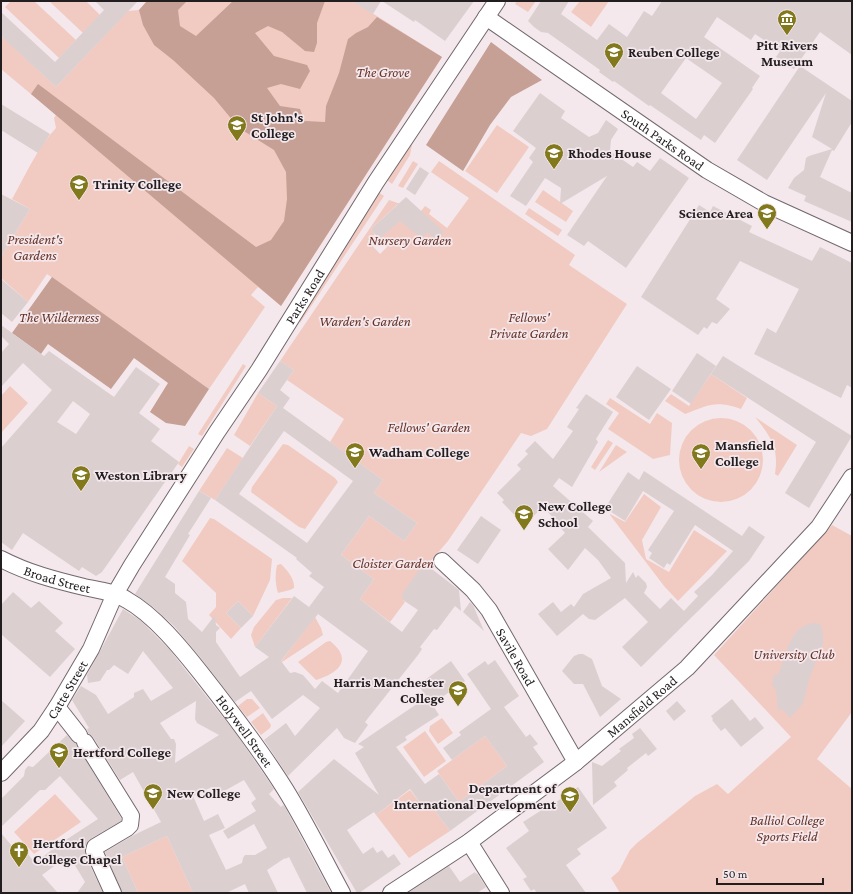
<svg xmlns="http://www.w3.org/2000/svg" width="853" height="894" font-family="'Crimson Pro',serif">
<rect width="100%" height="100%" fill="#f4e8ed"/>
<path fill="#f1cbc1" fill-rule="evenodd" d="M11 1H34L76 40 59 58 5 7Z
M49 1H86L100 15 83 33Z
M147 1H353L442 57 281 306 258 287 251 295 265 307 209 389 47 274 28 302 1 278V257L30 209 12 199C25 176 37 148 56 128L54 118 56 115 1 69V39L3 37 56 87 128 11 139 10Z
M517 1H536L528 12 515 4Z
M580 1H609L591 27 571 12Z
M497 125 529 147 497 193 465 171Z
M413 140 410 155 392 184 387 180Z
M413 161 418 164 403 188 398 186Z
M439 161 575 255 569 265 627 304 547 429 531 436 521 433 448 541 403 593V600L405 602 390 622 360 599 374 579 341 555 369 516 404 541 417 523 374 493 383 480 330 442 344 419 287 380 294 370 280 361 389 200 421 211 425 206 431 210 429 214 447 228 469 198 431 172ZM398 204 380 238 387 247 380 254 368 241 375 234 371 229Z
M543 190 573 211 566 222 535 202Z
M378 192 384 196 300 323 299 317Z
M529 208 562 230 558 236 525 214Z
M243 364 246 366 202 436 198 434Z
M711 374 747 398 741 409C715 400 709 405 685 414L665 401 671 394 689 406Z
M10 386 28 403 1 433V396Z
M258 393 277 406 250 446 234 435Z
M610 398 650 424 657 413 672 423 670 455 653 459 608 429 619 413 606 404Z
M755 417 797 445 778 476 775 474C779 447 771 437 755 417Z
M679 460a42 42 0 1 1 84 0a42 42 0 1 1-84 0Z
M608 440 613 443 595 470 591 467Z
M283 444 288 445 335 478 338 482 305 529 299 527 251 492 252 487Z
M616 445 627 452 599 472Z
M189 446 194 449 182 467 178 464Z
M227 448 243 458 215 500 199 491Z
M644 494 661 507 642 540 646 559 669 572 694 530 727 551 678 601 664 586 610 515V514L625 522Z
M210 518 214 519 272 559 270 580 253 616 238 601 226 613 241 628 231 639 209 615 216 607V593L182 561Z
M832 525 852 536V712L817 759 852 789V893H620L611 878 619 871 630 850 637 843 695 796 717 784 728 794 791 737 714 655Z
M281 564C287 570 295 579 294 588L290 590 278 593C275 583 275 574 277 565Z
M283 598H292L255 647 251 635 254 627 276 600Z
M315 617 321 628 323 635 279 664Z
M330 641C354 660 338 673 316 680L298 662 326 642Z
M247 699H252L260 708 247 717 238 706Z
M263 713 271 725 270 728 261 735 251 722Z
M442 718 453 733 438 744 429 731 430 726Z
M425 731 446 761 424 777 403 747Z
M485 736 507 766 459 802 437 771Z
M410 790 424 808 430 804 450 831 409 858 376 815Z
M55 794 81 822 34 854 14 832Z
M167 836 193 893H138L122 857Z"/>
<path fill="#c69f95" d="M147 1H187L178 10 180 26 196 36 233 1H325L317 23V43L314 52 305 51 282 32 268 26 255 33 274 56 307 65 310 71 300 89 281 84 267 88 280 106 300 109 305 121 325 122 326 106 339 73 348 39 356 33 368 27 377 17 442 57 281 306 31 94 38 84 256 247 271 240 284 221 287 199 286 172 274 150 239 128 214 98 173 60 154 45 143 25 139 10Z
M491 42 542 80 511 97 490 125 463 171 426 145Z
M52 277 209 389 185 426 166 423 150 412 168 383 134 358 111 389 48 344 41 354 12 333Z"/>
<path fill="#dccfd0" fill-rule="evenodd" d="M95 1H138L56 87 1 36V12L55 62 104 10Z
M352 1H381L373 14Z
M382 1H474L445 41 415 20 414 22Z
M541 1H569L561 14 597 40 609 24 627 37 644 11 652 16 662 1H852V55L820 32 794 69 776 57 780 51 755 34 751 40 717 17 704 37 760 76 752 88 753 89 715 143 704 135 701 140 650 105 649 106 614 81 613 82 599 72 600 70 548 33 541 32 534 27 528 21ZM686 58 722 83 696 119 661 93Z
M800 66 852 101V122L834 151 832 150 820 177 852 193V222L804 201 806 196 788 188 794 178 804 170 806 158 809 156 832 149 812 137 826 93 767 180 737 160Z
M540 93 565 111 561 118 589 137 598 133 606 120 618 129 611 140 610 151 633 167 637 162 650 171 660 158 689 178 626 268 588 241 584 246 567 235 607 176 560 204 561 188 545 178 526 206 510 196 533 162 529 158 536 148 513 131Z
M1 104 50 134 38 153 1 130Z
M420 167 429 173 415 195 406 189Z
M1 194 30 209 1 257Z
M406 197 444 232 436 240 427 232 422 239 400 221 379 239 371 229Z
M699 205 710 212 713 206 752 226 749 232 812 261 820 247 852 263V388L847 385 841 398 754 354 767 328 776 333 799 289 740 261 716 299 730 309 717 324 712 322 707 329 704 327 698 335 641 297Z
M1 279 28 302 12 322 1 313Z
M1 325 44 356 49 351 114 397 136 367 160 384 139 413 160 429 151 441 179 462 102 572 96 576 82 567 79 571 23 533 12 550 1 542V448L52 390 23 363 1 387V353L9 344 1 336ZM73 401 90 414 76 434 57 422Z
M697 353 716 366 691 404 672 391Z
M723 356 852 436 809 508 785 493 816 442 711 374Z
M280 361 294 370 280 390 290 398 283 408 383 480 374 493 417 523 404 541 369 516 341 555 374 579 360 599 402 632 418 610 403 600 402 594 424 563 459 590 461 611 455 606 437 630 434 629 420 647 422 649 418 655 365 722 368 725 355 743 344 738 337 728 288 776 264 740 286 723 295 736 320 708 303 695 272 719 251 691 235 702 200 657 174 626 153 607 135 594 199 491 211 498 188 534 190 535 165 577 175 584V593L186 602 188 619 202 632 215 615 216 625 220 628 216 632V642L240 677 269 657 255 647 294 596 309 607 324 587 309 576 312 573 296 559 297 558 215 500 277 406 258 393ZM284 431 353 481 307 543 239 494ZM318 614 368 651 338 693 322 681 315 689 303 675 295 672 290 673 281 661Z
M637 366 671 389 649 420 616 397Z
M586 394 613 412 596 439 598 442 572 487 559 478 553 486 593 521 588 527 625 563 626 583 633 572 636 578 638 575 646 583 647 587 644 593 660 609 671 598 684 611 698 596 694 592 712 575 733 551 695 525 670 565 667 563 664 568 649 558 652 553 648 550 674 511 643 491 625 521 605 508 628 472 639 480 644 471 742 536 749 526 765 537 749 561 641 667 622 647 648 622 625 598 595 620 589 619 583 614 557 636 538 614 553 602 561 612 571 604 574 607 583 594 611 578 598 560 585 548 568 570 548 549 565 533 559 526 560 525 543 507 524 525 502 502 504 500 497 493 521 469 517 465 528 454 525 451 535 441 553 459 573 431 567 427 579 409 576 408Z
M481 516 501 530 478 564 457 550Z
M13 592 31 608 39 601 63 623 55 631 75 649 50 677 1 634V605Z
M238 601 253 616 241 628 226 613Z
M470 602 473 605 484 631 463 612Z
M123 609 141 621 169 649 237 735 274 789 269 794 281 807 283 805 285 807 331 893H307L289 857 285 859V858L267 870 278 893H249L245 884 226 893H193L167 836 122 857 138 893H122L105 852 134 835 161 822 133 772 120 780 93 737 88 733 87 729 89 728 72 700 81 686 96 695 108 714 134 697V693L143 689 151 701 173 688 143 651 128 674 114 665 109 670H107L100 681 88 683 87 675ZM196 701 195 719 197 723 219 735 175 763 176 744 174 739H171L160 723ZM244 780 256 799 251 803 256 811 223 831 228 839 254 824 267 848 255 855H245L243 858 242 863 226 870 209 835 225 828 218 814 204 821 193 796 212 787 217 795Z
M816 623 820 624 822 627 823 636V645L809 679 804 700 801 706 790 718 782 709 778 711 776 690 772 685 774 674 778 675 789 644 795 633 801 628 808 624Z
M579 654H583L592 659 602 686 621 699 600 717 583 684H574L562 671 574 656Z
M495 660 519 696 504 707 526 737 530 734 538 744 533 747 544 762 450 831 430 804 424 808 410 789 376 815 374 812 347 830 363 854 373 847 377 853 382 850 388 858 394 854 401 864 359 893H357L298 792 334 759 379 795 355 753 364 747 358 744 427 697 418 685 451 661 465 681 432 704 439 715 405 737 407 740 396 747 425 784 439 774 459 802 507 766 485 736 452 760 443 748 461 735 459 732 491 709 467 674 485 661 488 665Z
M732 699 750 721 755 717 764 728 741 747 725 728 721 731 712 720 713 719 711 716Z
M1 700 25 721 1 747Z
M677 701 686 711 674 721 666 711Z
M640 728 657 749 648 756 646 753 627 768 628 770 614 782 617 786 593 805 592 762 602 766 621 751 619 749 634 738 632 734Z
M67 735 76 744 121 818V821L90 839 87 842 85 849V855L103 893H77L85 882 70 857 67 860 65 858 42 875 58 893H1V833L12 846 21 845 35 863 58 845 98 819 60 776 45 790H40L1 827V799L24 776 25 770 28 766 33 767Z
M578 787 607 828 577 849 581 854 566 865 586 893H537L534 889 531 891 523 879 527 877 506 848 529 831 523 822 548 806 549 807Z
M449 866 460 882 475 872 476 874 477 873 486 887 477 893H408Z"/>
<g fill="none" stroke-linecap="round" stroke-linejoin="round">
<defs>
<g id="minor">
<path id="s1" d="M486 17 707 170 764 203 852 243"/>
<path id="s2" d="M1 559C28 573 55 580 84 587 98 590 115 592 127 600 154 615 181 648 200 672 230 710 260 749 285 789 306 823 323 858 342 893"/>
<path id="s3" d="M442 561 473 590 489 610 576 762"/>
<path d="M57 707 79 735"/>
<path d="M85 742 131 816 130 825 127 828 95 847 94 851 113 893"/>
<path id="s4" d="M1 773 41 731 57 707 91 649 115 594 132 565 217 432 259 370 376 182 497 1"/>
<path d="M469 842 501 893"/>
<path id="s5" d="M391 893 469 842 576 762 687 668 819 527 852 477"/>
</g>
</defs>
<use href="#minor" stroke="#72686d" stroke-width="18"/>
<use href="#minor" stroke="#fff" stroke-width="16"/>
</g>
<defs>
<symbol id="museum-pin" viewBox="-11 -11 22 30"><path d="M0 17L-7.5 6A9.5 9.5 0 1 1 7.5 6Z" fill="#82781c" stroke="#f4e8ed"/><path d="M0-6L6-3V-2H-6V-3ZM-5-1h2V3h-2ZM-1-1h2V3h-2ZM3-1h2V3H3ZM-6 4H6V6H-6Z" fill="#fff"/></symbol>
<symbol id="university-pin" viewBox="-11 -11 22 30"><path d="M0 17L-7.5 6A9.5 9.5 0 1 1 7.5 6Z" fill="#82781c" stroke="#f4e8ed"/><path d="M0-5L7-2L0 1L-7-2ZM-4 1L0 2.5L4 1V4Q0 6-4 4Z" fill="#fff"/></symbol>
<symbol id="school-pin" viewBox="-11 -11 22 30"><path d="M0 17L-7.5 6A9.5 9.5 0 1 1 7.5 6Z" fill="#82781c" stroke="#f4e8ed"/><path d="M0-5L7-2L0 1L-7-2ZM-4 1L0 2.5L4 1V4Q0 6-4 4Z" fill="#fff"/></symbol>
<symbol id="church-pin" viewBox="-11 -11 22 30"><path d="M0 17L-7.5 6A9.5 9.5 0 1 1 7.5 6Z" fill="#82781c" stroke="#f4e8ed"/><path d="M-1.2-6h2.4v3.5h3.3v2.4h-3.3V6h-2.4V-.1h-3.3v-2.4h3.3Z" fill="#fff"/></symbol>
</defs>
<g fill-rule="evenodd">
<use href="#museum-pin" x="776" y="8" width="22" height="30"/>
<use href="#university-pin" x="603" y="41" width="22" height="30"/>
<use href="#university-pin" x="226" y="114" width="22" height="30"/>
<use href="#university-pin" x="543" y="142" width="22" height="30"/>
<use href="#university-pin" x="68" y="173" width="22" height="30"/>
<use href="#university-pin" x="756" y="202" width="22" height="30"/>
<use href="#university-pin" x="344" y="441" width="22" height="30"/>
<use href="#university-pin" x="690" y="442" width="22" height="30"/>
<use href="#university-pin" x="70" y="464" width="22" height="30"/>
<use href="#school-pin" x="513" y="503" width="22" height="30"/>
<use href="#university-pin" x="447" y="679" width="22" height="30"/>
<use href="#university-pin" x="48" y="741" width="22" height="30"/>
<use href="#university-pin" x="142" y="782" width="22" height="30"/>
<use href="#university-pin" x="559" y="785" width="22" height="30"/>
<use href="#church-pin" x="8" y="840" width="22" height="30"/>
</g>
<g text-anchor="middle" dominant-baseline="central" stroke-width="3.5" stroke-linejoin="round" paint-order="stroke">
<g font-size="14" font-weight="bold" fill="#221e20" stroke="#f4e8ed" text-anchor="start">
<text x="787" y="45" text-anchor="middle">Pitt Rivers<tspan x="787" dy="16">Museum</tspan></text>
<text x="628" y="52">Reuben College</text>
<text x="251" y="117">St John's<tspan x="251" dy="16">College</tspan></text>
<text x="568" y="153">Rhodes House</text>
<text x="93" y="184">Trinity College</text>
<text x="753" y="213" text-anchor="end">Science Area</text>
<text x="715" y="445">Mansfield<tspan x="715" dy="16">College</tspan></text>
<text x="369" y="452">Wadham College</text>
<text x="95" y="475">Weston Library</text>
<text x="538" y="506">New College<tspan x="538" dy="16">School</tspan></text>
<text x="444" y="682" text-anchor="end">Harris Manchester<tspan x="444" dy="16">College</tspan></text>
<text x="73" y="752">Hertford College</text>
<text x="556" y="788" text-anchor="end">Department of<tspan x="556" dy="16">International Development</tspan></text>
<text x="167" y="793">New College</text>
<text x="33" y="843">Hertford<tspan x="33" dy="16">College Chapel</tspan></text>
</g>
<g font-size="14" font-style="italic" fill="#663225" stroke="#f4e8ed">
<text x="383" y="72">The Grove</text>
<text x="35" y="239">President's<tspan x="35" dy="16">Gardens</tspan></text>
<text x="410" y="240">Nursery Garden</text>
<text x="59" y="317">The Wilderness</text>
<text x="529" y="317">Fellows'<tspan x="529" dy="16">Private Garden</tspan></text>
<text x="365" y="321">Warden's Garden</text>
<text x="429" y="427">Fellows' Garden</text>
<text x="393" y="563">Cloister Garden</text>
<text x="794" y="654">University Club</text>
<text x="787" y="820">Balliol College<tspan x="787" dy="16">Sports Field</tspan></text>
</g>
<g font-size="14" fill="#221e20" stroke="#f4e8ed">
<text stroke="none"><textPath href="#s1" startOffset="215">South Parks Road</textPath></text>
<text stroke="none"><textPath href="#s4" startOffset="567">Parks Road</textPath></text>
<text stroke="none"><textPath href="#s2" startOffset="60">Broad Street</textPath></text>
<text stroke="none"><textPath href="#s3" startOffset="122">Savile Road</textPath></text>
<text stroke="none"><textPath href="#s4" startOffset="107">Catte Street</textPath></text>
<text stroke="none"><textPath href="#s5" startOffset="313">Mansfield Road</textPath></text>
<text stroke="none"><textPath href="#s2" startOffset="310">Holywell Street</textPath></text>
</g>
</g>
<rect width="853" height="894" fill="none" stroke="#221e20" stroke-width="4"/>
<path d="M717 878v6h106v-6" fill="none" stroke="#221e20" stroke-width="2"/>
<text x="723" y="878" font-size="12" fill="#221e20" stroke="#f4e8ed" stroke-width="3" paint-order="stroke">50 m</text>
</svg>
